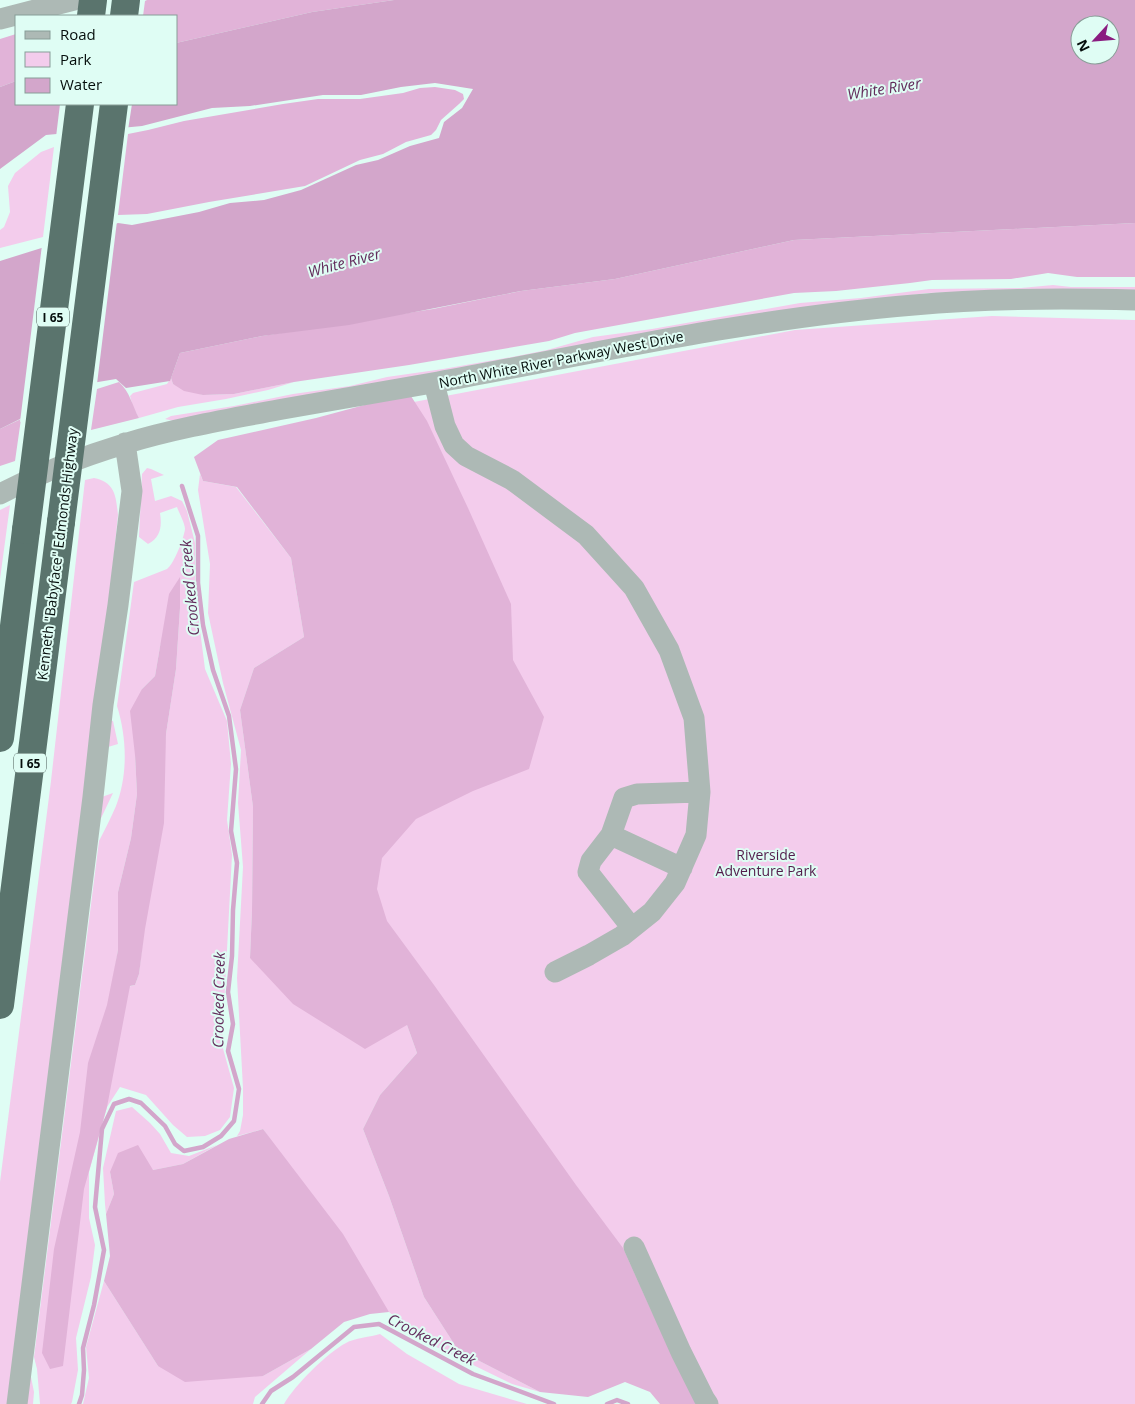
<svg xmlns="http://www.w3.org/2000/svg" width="1135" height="1404" font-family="'Open Sans',sans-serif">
<rect width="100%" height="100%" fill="#dffdf4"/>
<path fill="#f3ccec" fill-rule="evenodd" d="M54 147 43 237 0 248V230L4 227 10 212 8 186 15 173 41 152Z
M1053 285 1071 287H1135V292L1022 291 927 293 846 304 174 421 165 419 171 416 234 406 293 394 350 386 387 377 443 369 512 357 547 350 593 337 652 329 800 303 861 298 929 289 1021 288Z
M992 316 1135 320V1404H686L359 882 398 405 795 330Z
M171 378 173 384 203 395 234 394 294 382 268 390 226 399 178 407 139 418 133 407 130 396 133 393 167 384Z
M147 468 151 469 164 475 151 479 155 501 171 496 182 501 187 511 195 543V591L205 669 227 721 231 764 227 820 232 855 222 1045 234 1088 230 1117 220 1130 205 1136 187 1137 173 1125 146 1095 120 1087 107 1107 89 1172V1218L95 1245 91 1277 76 1338 78 1370 72 1402 71 1404H40L37 1369 34 1357 99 841C105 829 111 818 116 806 128 775 127 738 117 706L134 582 167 569C174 564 184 538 185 529 185 523 179 513 177 507L160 513C162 526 161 537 148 544L139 537 142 474ZM180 578V608L176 669 166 734 139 974 135 985 124 988 113 980 118 950V892L131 838 137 794 135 755 142 689 155 676 160 647Z
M200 474 203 481 236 487 291 558 304 637 254 668 240 710 253 807 252 910 250 958 407 1025 417 1053 380 1095 363 1129 389 1196 424 1297 458 1350 540 1392 512 1384 428 1343 384 1308 263 1129 237 1136 240 1131 243 1115V1088L237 978 243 867 238 803 241 750 223 683 208 613 210 564 198 490Z
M94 478C115 482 116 496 118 515L108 612 8 1404H0V1182L51 781 85 480Z
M10 505 0 579V510Z
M108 720 113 721 118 744 108 747Z
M113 793 95 831 99 798Z
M132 1107 150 1123 160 1134 171 1153 189 1156 217 1145 183 1164 153 1170 110 1172 114 1194 106 1214 105 1204 103 1168 116 1111Z
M104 1281 158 1366 263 1376 311 1349 255 1397 253 1404H83L89 1378 86 1347Z
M380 1334 407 1354 459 1384 527 1404H284C295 1385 327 1353 346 1343 354 1338 371 1337 380 1334Z
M25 1377H31L34 1392 33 1404H26Z"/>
<path fill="#e1b3d8" d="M147 0H394L312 12 176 43V16H143L145 1Z
M16 34V81L0 87V39Z
M435 87 455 90 463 94 464 99 459 104 441 120 436 130 431 135 406 142 383 154 360 160 305 186 209 202 147 214 118 215 128 134 148 130 184 121 283 104 318 99H360L403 93 420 88Z
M1135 223V277H1077L1048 273 1011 279 932 280 910 283 836 291 794 293 575 333 549 341 409 365 294 382 234 394 203 395 184 391 173 384 171 378 180 353 262 336 433 309 521 291 615 279 794 240Z
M119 382C130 392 132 405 139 418L91 430 97 389Z
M409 393 427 421 468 508 511 604 513 660 544 717 529 769 473 791 416 819 382 858 377 889 387 921 434 985 576 1185 623 1248 651 1310 698 1404H660L650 1392 625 1382 588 1397 540 1392 458 1350 424 1297 389 1196 363 1129 380 1095 417 1053 407 1025 365 1049 293 1004 250 958 252 910 253 807 240 710 254 668 304 637 291 558 237 487 203 481 194 457 218 440 316 418Z
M21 419 15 461 0 466V429Z
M180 577V608L176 669 166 734 164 823 145 929 139 974 135 985 130 986 107 1107 84 1189 63 1366 50 1369 42 1353 54 1249 80 1132 88 1063 107 1005 118 950V892L131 838 137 794 135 755 130 711 142 689 155 676 169 594Z
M263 1129 343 1234 389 1312 370 1314 344 1322 311 1349 263 1376 185 1382 158 1366 104 1281 110 1256 106 1214 114 1194 110 1172 118 1153 138 1145 153 1170 183 1164 229 1139Z"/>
<path fill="#d3a6cb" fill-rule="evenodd" d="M394 0H1135V223L794 240 615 279 521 291 349 325 262 336 180 353 170 381 126 388 116 379 92 383 0 429V261L83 235 118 223 132 225 199 212 230 203 264 200 301 190 356 165 378 160 410 146 439 138 444 122 462 108 473 89 435 83 401 87 361 95H323L250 106 212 108 142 126 46 135 0 169V87L16 81V104H176V43L312 12ZM1080 25H1110V55H1080Z"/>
<path fill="#dffdf4" d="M60 104H132L128 130 56 137Z
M117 221 97 384 93 385 20 422 42 245Z"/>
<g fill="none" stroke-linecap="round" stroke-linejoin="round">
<path stroke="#d3a6cb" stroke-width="4.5" d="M79 1404 82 1395 84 1370 83 1348 94 1305 104 1250 95 1207 102 1129 114 1104 129 1099 141 1103 165 1126 175 1144 184 1151 203 1147 221 1136 234 1121 239 1089 228 1051 233 1024 228 992 232 956 233 910 237 863 231 831 236 769 229 716 213 670 203 625 198 583V536L182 486
M262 1404 271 1391 293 1377 354 1327 379 1324 473 1374 554 1404
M607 1404 617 1400 628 1404"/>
<path stroke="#adb9b5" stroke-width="21" d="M0 19 74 0
M434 383 445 426 454 445 466 456 512 480 586 535 634 588 669 650 694 718 700 792 696 835 675 883 652 912 622 936 589 955 555 972
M0 494C40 473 81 457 124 444 176 428 230 419 283 409 335 400 386 391 438 382 596 353 754 318 914 305 988 298 1061 298 1135 300
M611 835 682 868
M632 928 588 872 591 861 611 835 624 798 637 794 700 792
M634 1247 681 1352 704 1398 708 1404
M17 1404 93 797 103 705 118 605 132 491 125 443"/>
<path stroke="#5a746d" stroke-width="28" d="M91 16 93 0
M124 16 126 0
M0 738 26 530
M0 1005 61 522"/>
<path stroke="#5a746d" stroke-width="28" d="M61 522 114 104
M26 530 80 104"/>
</g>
<g text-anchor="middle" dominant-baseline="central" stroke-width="4" stroke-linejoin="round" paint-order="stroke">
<g fill="#dffdf4" stroke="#465652" stroke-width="1">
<rect x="37" y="307.5" width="32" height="19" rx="4"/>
<rect x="14" y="753.5" width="32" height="19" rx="4"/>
</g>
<g font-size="12" font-weight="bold" fill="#050e0c">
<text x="53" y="317">I 65</text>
<text x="30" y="763">I 65</text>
</g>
<g font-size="14" fill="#050e0c" stroke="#dffdf4">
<text transform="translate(561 359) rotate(-11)">North White River Parkway West Drive</text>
<text transform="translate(57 554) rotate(-83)">Kenneth "Babyface" Edmonds Highway</text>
</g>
<g font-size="14" fill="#531d4c" stroke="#dffdf4">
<text x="766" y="854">Riverside<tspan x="766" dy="16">Adventure Park</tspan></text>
</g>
<g font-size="15" font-style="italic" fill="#622b5b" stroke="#dffdf4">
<text transform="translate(884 88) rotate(-9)">White River</text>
<text transform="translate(344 262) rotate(-15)">White River</text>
<text transform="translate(189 588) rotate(-95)">Crooked Creek</text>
<text transform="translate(218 1000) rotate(-89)">Crooked Creek</text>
<text transform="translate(432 1339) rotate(27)">Crooked Creek</text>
</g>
</g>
<rect x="15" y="15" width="162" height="90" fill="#dffdf4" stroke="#889d97"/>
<rect x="25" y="31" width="25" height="8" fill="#adb9b5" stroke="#889d97"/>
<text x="60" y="40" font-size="15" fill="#050e0c">Road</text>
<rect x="25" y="52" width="25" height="15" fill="#f3ccec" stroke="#889d97"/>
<text x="60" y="65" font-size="15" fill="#050e0c">Park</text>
<rect x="25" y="78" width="25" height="15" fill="#d3a6cb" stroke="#889d97"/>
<text x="60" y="90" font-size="15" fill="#050e0c">Water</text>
<g transform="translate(1095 40) rotate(244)"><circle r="24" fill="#dffdf4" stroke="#889d97"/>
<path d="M0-4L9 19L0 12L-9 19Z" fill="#8a1c80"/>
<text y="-8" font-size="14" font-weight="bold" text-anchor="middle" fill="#050e0c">N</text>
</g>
</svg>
